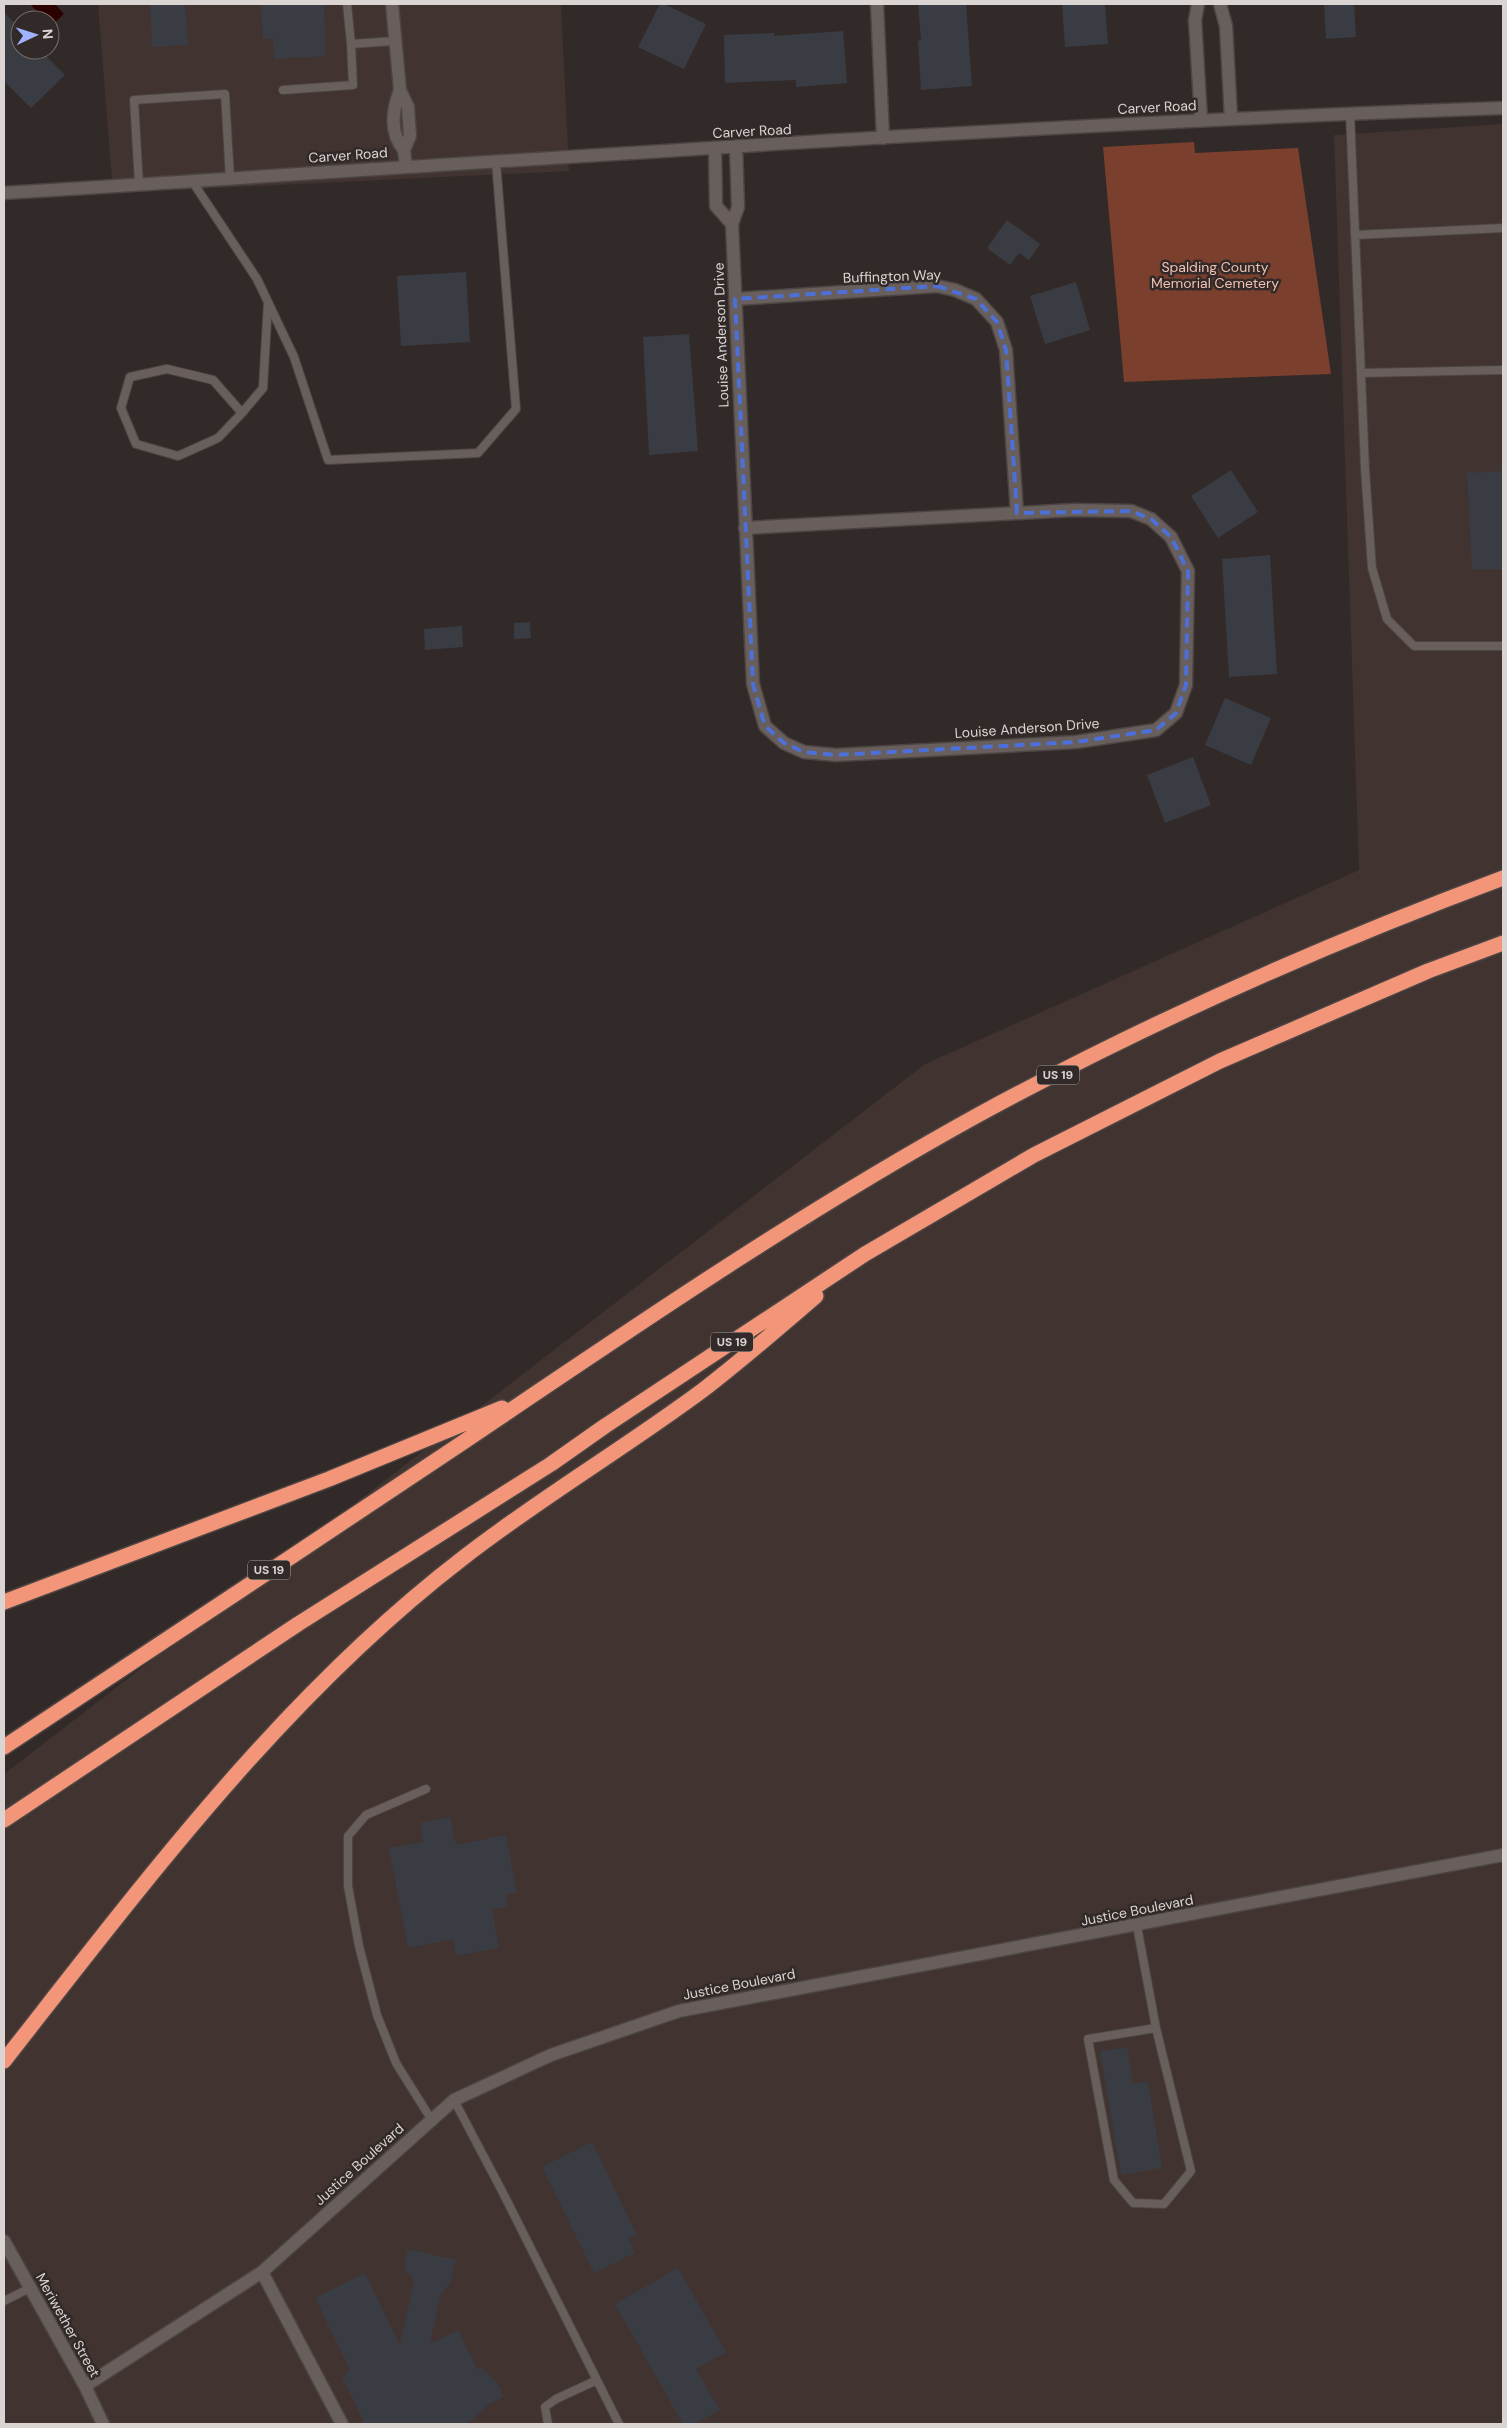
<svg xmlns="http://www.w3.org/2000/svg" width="1507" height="2428" font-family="'DM Sans',sans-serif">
<rect width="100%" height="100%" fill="#322a28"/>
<path fill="#41332f" d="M98 4H561L569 171 113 193Z
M1503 124V2424H4V1774L925 1064 1359 870 1334 135Z"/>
<path fill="#7b3f2d" d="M1194 142 1195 153 1298 148 1331 374 1124 382 1103 147Z"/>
<path fill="#2c0200" d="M30 4H55L64 14 51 26 50 20H45Z"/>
<path fill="#3a3c43" d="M150 4H185L188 45 152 47Z
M261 4H324L326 56 274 59 273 39H263Z
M660 4H664L706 24 684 69 638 47Z
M918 4H966L972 86 921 90 918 41 921 40Z
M1062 4H1105L1108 44 1065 47Z
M1324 4H1354L1356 37 1326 39Z
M4 12 20 29V50H40L65 75 31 108 4 81Z
M843 31 847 83 796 87V80L725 83 724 35 774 33V36Z
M1007 220 1040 244 1029 260 1019 253 1010 265 987 248Z
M466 272 470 342 401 346 397 276Z
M1076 282 1090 330 1045 344 1030 296Z
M689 334 698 451 649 455 643 337Z
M1231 470 1258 512 1218 538 1191 496Z
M1503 471V569L1472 570 1467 473Z
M1270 555 1277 674 1229 677 1222 559Z
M530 622 531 638 514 639V623Z
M462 626 463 647 425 650 424 629Z
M1225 698 1271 718 1251 765 1205 745Z
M1193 757 1211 805 1165 823 1147 775Z
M450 1817 456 1845 506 1835 517 1893 506 1895 508 1907 492 1910 499 1948 456 1956 453 1939 408 1948 389 1848 423 1842 420 1823Z
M1127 2047 1133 2084 1148 2081 1162 2168 1121 2175 1100 2051Z
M592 2142 637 2235 629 2239 635 2253 594 2273 542 2167Z
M408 2249 456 2260 450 2284 441 2293 430 2344 458 2330 477 2369 481 2367 498 2384 504 2397 489 2404 467 2424H365L342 2377 350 2370 315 2298 365 2273 400 2345 414 2280 404 2269Z
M678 2268 726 2352 696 2369 720 2410 695 2424H683L615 2304Z"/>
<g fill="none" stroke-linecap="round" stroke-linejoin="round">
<defs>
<path id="service" d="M347 4 351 44
M283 90 353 85 351 44 394 41
M1350 113 1365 469 1372 568 1387 619 1414 646H1503
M192 181 257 279 294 357 328 460 478 453 516 409 496 162
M139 184 134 100 225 94 230 179
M1355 235 1503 228
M1361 373 1503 370
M242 413 218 438 178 456 136 444 121 408 130 377 167 369 213 380 242 413 263 388 268 303
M426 1789 366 1815 348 1836V1886L359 1946 377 2015 396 2063 431 2119
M1137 1926 1156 2028 1088 2039 1114 2180 1133 2203 1164 2204 1191 2171 1156 2028
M454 2100 503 2193 619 2424
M4 2301 30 2288
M548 2424 545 2407 556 2399 597 2380"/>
<path id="minor" d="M392 4 400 90 408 107 410 136 404 150 406 166
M877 4 883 138
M1198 4 1195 20 1201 119
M1220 4 1226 26 1231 118
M400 90C392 111 389 133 404 150
M715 148 716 206 732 224 753 684 765 726 784 743 804 752 836 755 1076 742 1156 730 1176 713 1186 685 1188 571 1171 537 1151 519 1131 511 1074 510 745 528
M4 193C503 162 1003 125 1503 108
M732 224 738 207 736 147
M735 299 937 286 955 290 976 299 997 322 1006 350 1017 513
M262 2272 342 2424
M85 2386 262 2272 454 2100 551 2055 679 2011 1503 1855"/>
<path id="tertiary" d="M4 2241 85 2386 103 2424"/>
<path id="motorway" d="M4 1602 329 1479 502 1408
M4 1747C156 1646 310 1545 462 1443 631 1329 800 1213 978 1115 1147 1023 1323 945 1503 878
M4 1820 298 1624 551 1464 605 1426 865 1254 1034 1155 1220 1061 1428 971 1503 943
M4 2061C143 1884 283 1696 463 1558 540 1498 625 1448 703 1390 742 1360 779 1328 816 1296"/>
</defs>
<use href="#service" stroke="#4c4543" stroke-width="10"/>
<use href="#minor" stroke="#4c4543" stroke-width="15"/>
<use href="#tertiary" stroke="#4c4543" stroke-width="15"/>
<use href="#motorway" stroke="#4c4543" stroke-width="18"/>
<use href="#service" stroke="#685f5c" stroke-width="8"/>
<use href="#minor" stroke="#685f5c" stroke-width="12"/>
<use href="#tertiary" stroke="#685f5c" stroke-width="12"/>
<use href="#motorway" stroke="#f39578" stroke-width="15"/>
</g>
<path fill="none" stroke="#4c70d7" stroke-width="4" stroke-dasharray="10 6" stroke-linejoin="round" d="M937 286 976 299 997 322 1006 350 1017 513 1131 511 1151 519 1171 537 1188 571 1186 685 1176 713 1156 730 1076 742 836 755 804 752 784 743 765 726 753 684 735 299Z"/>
<g text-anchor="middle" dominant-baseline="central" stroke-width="5" stroke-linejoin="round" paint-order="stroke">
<g fill="#322a28" stroke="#a8a2a0" stroke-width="1">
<rect x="1037" y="1065.5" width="42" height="19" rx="4"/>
<rect x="711" y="1332.5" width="42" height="19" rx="4"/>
<rect x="248" y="1560.5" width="42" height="19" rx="4"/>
</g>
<g font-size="12" font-weight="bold" fill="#dad5d3">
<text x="1058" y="1075">US 19</text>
<text x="732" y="1342">US 19</text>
<text x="269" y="1570">US 19</text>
</g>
<g font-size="14" fill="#dad5d3" stroke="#322a28">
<text transform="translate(1157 107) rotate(-3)">Carver Road</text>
<text transform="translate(752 131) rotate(-3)">Carver Road</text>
<text transform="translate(348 155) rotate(-4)">Carver Road</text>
<text transform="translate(892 276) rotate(-2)">Buffington Way</text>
<text transform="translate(721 335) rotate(-92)">Louise Anderson Drive</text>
<text transform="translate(1027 728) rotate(-4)">Louise Anderson Drive</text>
<text transform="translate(1137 1910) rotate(-11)">Justice Boulevard</text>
<text transform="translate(739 1984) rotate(-11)">Justice Boulevard</text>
<text transform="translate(359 2164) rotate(-42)">Justice Boulevard</text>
<text transform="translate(68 2325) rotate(61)">Meriwether Street</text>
</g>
<g font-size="14" fill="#f2c1b2" stroke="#322a28">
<text x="1215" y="267">Spalding County<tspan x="1215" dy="16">Memorial Cemetery</tspan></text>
</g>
</g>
<rect width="1507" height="2428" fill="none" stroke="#dad5d3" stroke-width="10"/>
<g transform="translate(35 35) rotate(86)"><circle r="24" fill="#322a28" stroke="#756e6c"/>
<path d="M0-4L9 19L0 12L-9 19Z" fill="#a1b3fd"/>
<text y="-8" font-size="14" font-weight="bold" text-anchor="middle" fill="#dad5d3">N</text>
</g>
</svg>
